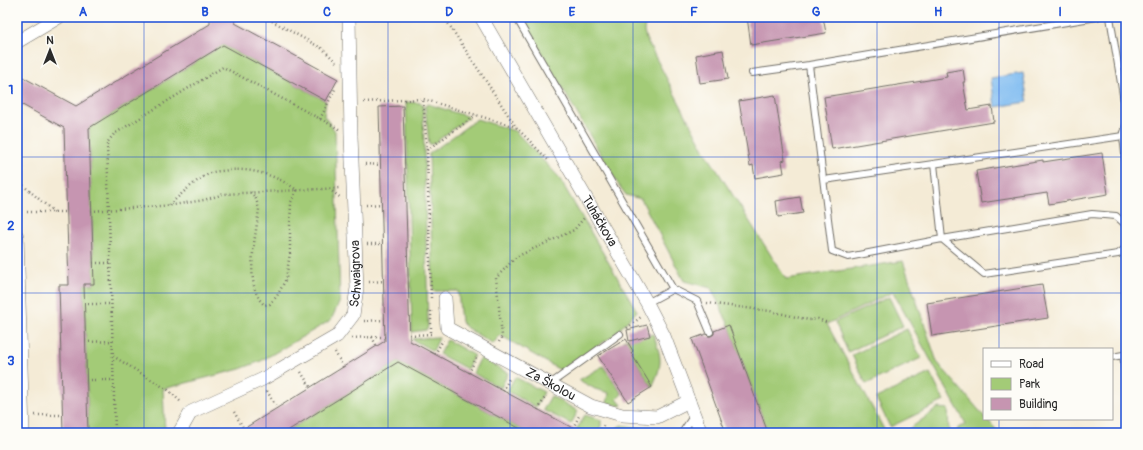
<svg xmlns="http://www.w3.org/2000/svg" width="1143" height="450" font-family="Pangolin,sans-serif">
<rect width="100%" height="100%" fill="#fdfcf7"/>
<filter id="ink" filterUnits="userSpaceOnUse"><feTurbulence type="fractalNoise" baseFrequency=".025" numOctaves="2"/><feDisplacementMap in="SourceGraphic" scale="8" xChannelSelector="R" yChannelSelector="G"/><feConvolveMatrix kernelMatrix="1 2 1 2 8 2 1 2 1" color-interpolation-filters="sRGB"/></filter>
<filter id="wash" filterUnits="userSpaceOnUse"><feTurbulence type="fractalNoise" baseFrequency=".012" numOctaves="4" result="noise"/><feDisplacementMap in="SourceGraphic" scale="16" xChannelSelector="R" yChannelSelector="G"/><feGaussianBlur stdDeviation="0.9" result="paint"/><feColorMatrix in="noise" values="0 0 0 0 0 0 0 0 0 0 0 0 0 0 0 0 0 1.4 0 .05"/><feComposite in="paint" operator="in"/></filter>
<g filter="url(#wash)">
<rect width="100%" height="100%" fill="#f4ebd6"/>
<path fill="#a3cb77" stroke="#677b51" d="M521 17H646L644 31 646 39 703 148 786 279 903 261 937 362 984 416V419H987L999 433H957L958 428 966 424 893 292 827 324 886 433H768L729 325 711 288 684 281 641 199 626 195 618 184Z
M223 45 326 101 324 116 335 131 340 301 331 320 261 361 240 369 163 389 165 433H88L84 284H94L89 128Z
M406 102 420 103 423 105 428 327 426 330 412 332Z
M428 104 469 117 433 144H429L425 106Z
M477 119 515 131 558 176 637 311 613 336 560 370 500 335 493 344 467 328 461 322 458 291H433L429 154Z
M889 297 903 326 848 352 835 322Z
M907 329 921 358 866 384 852 355Z
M653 334C662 358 663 364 652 387L631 353 633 351 629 344 626 345 623 340 628 338Z
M437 337 439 338 433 351 413 340V339Z
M447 340 474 355 467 369 439 354Z
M480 359H482L508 373 501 388 473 373Z
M398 362 528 433H284Z
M603 366 622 394 617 399 622 405 621 406 607 403 609 393 595 389 579 380Z
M930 373 944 401 890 427 876 398Z
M515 377 544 392 536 407 507 391Z
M551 396 578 411 571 424 543 410Z
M938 408 948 409 949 433 905 432Z
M585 415 601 420V426L597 433H582L576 430Z
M621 425 651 429 654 433H610Z"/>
<path fill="#7ebbf1" stroke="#54738e" d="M1023 73 1028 102 995 107 991 78Z"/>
<g id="blocks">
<path fill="#c695b1" d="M210 17H234L235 23 338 79 326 101 223 45 89 128 94 284H84L88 433H63L59 285H69L64 128 17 102V74L76 106 210 24Z
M747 17H823L826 33 751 45Z
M723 50 728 79 700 83 696 55Z
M963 69 965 82H963L968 110 992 106 994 122 832 149 824 97 947 77 946 72Z
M775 95 785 160 782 161 784 173 755 178 753 165 750 166 739 101Z
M403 106 410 341 582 433H528L398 362 284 433H237L385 341 379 107Z
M1102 153 1108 194 1049 204 1047 193 981 203 976 171 1043 160V162Z
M800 197 803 213 778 217 776 201Z
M1042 285 1048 318 932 336 927 303Z
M647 325 650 336 629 341 627 330Z
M729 325 768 433H726L692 339 706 334 708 336H711L714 334V331Z
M626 339 633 351 631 353 652 387 628 402 598 356Z"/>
</g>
</g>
<g filter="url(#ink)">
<use href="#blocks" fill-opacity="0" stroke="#716e67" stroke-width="1"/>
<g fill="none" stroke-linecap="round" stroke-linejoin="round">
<defs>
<path id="service" d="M516 17 673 289
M1110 17 1126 113
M809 65 832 251 848 257 942 239 984 274 1118 254 1126 248
M752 73 809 65 1097 17
M1126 126 1123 136 1126 163
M934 164 942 239 1092 214 1116 216 1126 225
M824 180 1123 136
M647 303 673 289 697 301 710 332
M1112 357 1123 355 1126 378
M550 384 620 334
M682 433 694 415"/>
<g id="minor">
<path id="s1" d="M481 17 647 303 664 336 701 433"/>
<path d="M17 42 59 17"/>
<path d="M17 236 23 433"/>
<path id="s2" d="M445 298 447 328 591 406 622 415 657 417 689 401"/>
<path id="s3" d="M179 433 191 412 263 379 337 336 353 315 357 288 351 136 349 17"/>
</g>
</defs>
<use href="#service" stroke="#716e67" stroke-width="8"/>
<use href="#minor" stroke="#716e67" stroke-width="14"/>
<path stroke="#716e67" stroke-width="2.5" stroke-dasharray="1 3" stroke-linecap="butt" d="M265 17 323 49 336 62
M444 17 516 127 548 160
M364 102 423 99
M320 119 336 87
M427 150 476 115
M365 164 380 165
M17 180 54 212
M329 189 341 198
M169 205C183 193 196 179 213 172 218 171 224 171 229 170 254 168 277 176 297 190L291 202 290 226V253L286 279 277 296 270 304 264 305C262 302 259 300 258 297 246 274 256 235 259 209L256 199 251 192
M366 205 382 204
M91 211 173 205 204 200 224 194 340 188
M27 212H67
M367 244H383
M93 263H111
M369 282 384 281
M431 298 427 151 423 99 516 127
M707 303 770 311 809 320 818 319 828 323
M84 304H112
M431 311V334
M364 321 385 320
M627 328 641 317
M410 335 432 334
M372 337H385
M352 338 372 337 377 347
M85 342 113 341
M499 342 502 336 496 278 516 257 574 230 584 218
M335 352 343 367
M435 354 443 340
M113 356 168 390 182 403
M301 372 311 388
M469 373 476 358
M86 380H114
M267 391 277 408
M503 391 510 377
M538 410 546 396
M234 412 244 429
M35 415H63
M573 428 580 414
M115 433 107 143 114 134 223 67 339 129
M599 433 605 423"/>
<use href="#service" stroke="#fff" stroke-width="6"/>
<use href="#minor" stroke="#fff" stroke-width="13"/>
</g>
</g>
<path fill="none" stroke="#1d4ed8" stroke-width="1" stroke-opacity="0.55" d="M144 17V433M266 17V433M388 17V433M510 17V433M633 17V433M755 17V433M877 17V433M999 17V349M17 157H1126M17 293H1126M999 419V433"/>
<g text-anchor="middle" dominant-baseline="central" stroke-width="3" stroke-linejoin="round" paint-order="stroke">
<g font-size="13" fill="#2b2b2b" stroke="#fdfcf7">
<text stroke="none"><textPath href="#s1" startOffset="236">Tuháčkova</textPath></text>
<text stroke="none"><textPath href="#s3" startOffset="257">Schwaigrova</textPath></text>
<text stroke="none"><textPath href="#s2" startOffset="148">Za Školou</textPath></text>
</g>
</g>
<rect width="1143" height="450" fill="none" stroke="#fdfcf7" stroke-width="44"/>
<rect x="983" y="348" width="130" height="72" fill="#fdfcf7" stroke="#a9a8a5"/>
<rect x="991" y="361" width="20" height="6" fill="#ffffff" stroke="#a9a8a5"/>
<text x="1019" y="368" font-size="12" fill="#2b2b2b">Road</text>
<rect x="991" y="378" width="20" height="12" fill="#a3cb77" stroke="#a9a8a5"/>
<text x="1019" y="388" font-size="12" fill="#2b2b2b">Park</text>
<rect x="991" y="398" width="20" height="12" fill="#c695b1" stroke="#a9a8a5"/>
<text x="1019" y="408" font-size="12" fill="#2b2b2b">Building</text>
<g transform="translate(50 50)" stroke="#fdfcf7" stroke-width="3" paint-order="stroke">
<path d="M0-3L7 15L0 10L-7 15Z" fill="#2b2b2b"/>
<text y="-6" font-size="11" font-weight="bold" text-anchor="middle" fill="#2b2b2b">N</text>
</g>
<rect x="22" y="22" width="1099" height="406" fill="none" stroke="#1d4ed8" stroke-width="1.5"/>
<g font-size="13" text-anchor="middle" font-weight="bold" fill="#1d4ed8">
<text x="83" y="16">A</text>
<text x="205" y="16">B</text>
<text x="327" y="16">C</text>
<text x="449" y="16">D</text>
<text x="572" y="16">E</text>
<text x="694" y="16">F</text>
<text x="816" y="16">G</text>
<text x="938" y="16">H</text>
<text x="1060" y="16">I</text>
<text x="11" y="94">1</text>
<text x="11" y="230">2</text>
<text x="11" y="365">3</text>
</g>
</svg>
